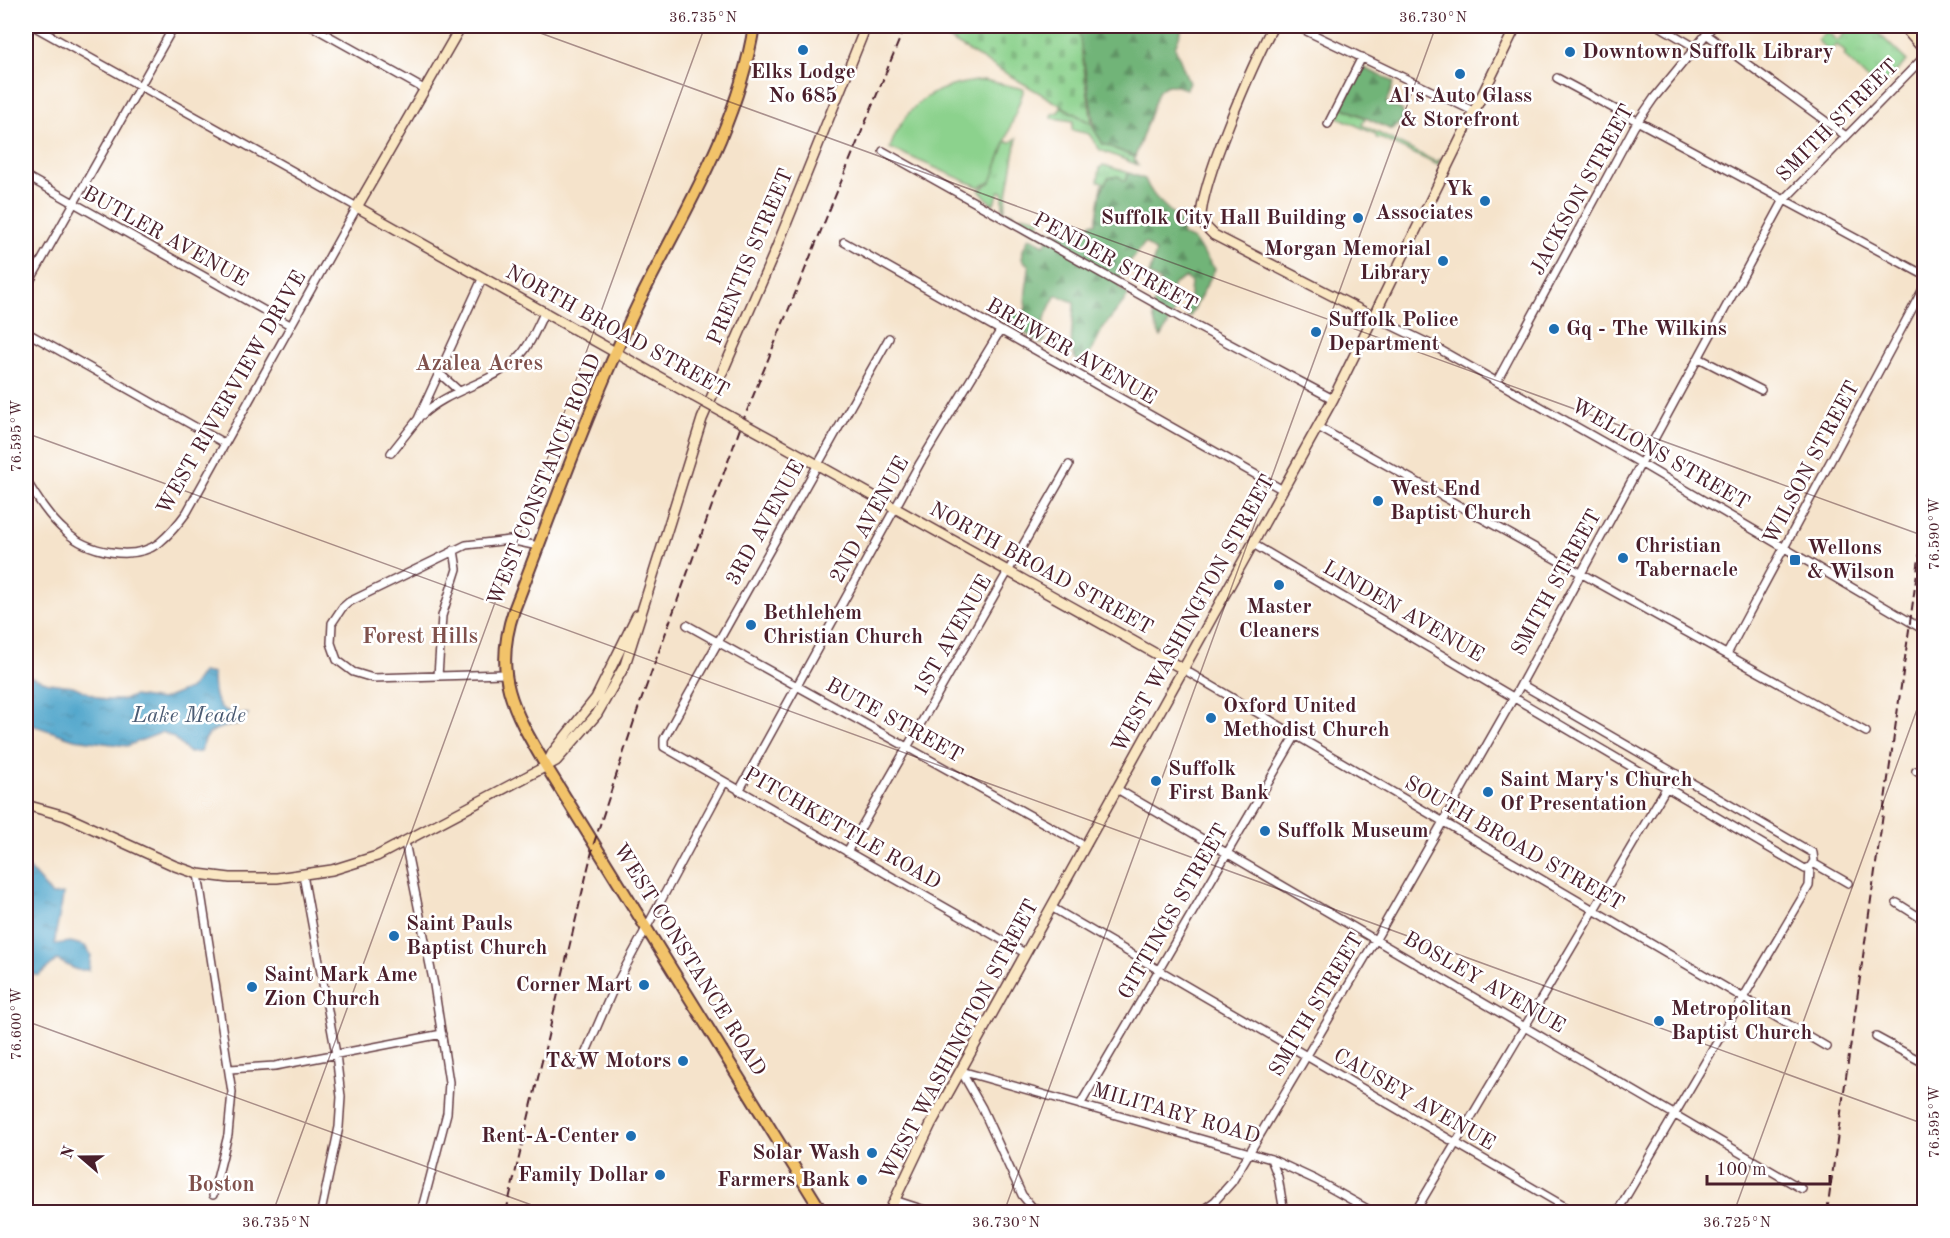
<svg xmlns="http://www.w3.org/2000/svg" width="1950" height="1238" font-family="'Old Standard TT',serif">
<defs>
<pattern id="grass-tufts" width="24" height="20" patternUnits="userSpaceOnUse" patternTransform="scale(1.5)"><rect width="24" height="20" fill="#8cd28d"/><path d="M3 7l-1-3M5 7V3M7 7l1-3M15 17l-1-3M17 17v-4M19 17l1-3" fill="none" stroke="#7ab47a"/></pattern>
<pattern id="forest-firs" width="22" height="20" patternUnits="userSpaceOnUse" patternTransform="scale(1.5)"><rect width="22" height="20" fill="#71b478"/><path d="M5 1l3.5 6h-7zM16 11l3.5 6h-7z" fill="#5f9263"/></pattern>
<pattern id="cemetery-stones" width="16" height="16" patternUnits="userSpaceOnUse" patternTransform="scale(1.5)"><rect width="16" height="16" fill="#8cd28d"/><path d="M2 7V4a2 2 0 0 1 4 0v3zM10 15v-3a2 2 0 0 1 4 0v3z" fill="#7ab47a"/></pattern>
<pattern id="water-ripples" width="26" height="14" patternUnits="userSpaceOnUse" patternTransform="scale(1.5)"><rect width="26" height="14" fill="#4da4ca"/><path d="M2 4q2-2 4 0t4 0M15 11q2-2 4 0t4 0" fill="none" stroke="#4285a4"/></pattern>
</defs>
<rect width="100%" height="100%" fill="#fff"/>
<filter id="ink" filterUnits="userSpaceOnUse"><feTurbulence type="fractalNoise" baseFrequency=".0167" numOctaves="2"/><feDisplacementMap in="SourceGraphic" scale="12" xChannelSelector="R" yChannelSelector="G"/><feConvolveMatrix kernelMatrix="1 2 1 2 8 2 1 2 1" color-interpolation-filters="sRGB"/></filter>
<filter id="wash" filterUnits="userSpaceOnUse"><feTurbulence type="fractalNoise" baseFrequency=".008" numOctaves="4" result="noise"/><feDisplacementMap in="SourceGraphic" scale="24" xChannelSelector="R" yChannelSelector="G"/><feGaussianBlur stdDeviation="1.35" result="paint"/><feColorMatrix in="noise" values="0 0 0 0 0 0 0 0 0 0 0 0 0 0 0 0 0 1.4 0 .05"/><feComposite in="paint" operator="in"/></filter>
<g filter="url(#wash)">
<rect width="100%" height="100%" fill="#f5e3cb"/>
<path fill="url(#grass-tufts)" stroke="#6b785c" stroke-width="1.5" d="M1851 26H1871L1907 61 1878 89 1844 56 1846 53 1837 45 1829 52 1817 40 1827 31 1837 41Z
M1062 107 1092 124 1095 131 1115 149 1135 157 1134 160 1138 165 1100 150 1089 134 1072 130 1073 121 1052 118V114L1057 113Z
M1342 107 1365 118 1362 125 1436 162 1441 159 1438 165 1380 138 1377 139 1375 134 1338 117Z
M1017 138 1004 212 1013 213 1011 217 1003 212V192L1000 191 993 205 979 190 991 182 1005 142H1011Z
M1103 165 1129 173 1125 181 1107 184 1101 192 1103 182 1098 181 1100 168Z
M1021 215 1040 219 1039 229 1054 232 1048 239 1022 225Z"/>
<path fill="url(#forest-firs)" stroke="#5e6a52" stroke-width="1.5" d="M1065 26H1183L1175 47 1189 83 1186 89C1174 85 1167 81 1158 92L1135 157 1103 144 1095 131 1084 63Z
M1362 67 1394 82 1386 103 1402 110 1404 118 1392 130 1342 107Z
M1129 173 1145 179C1153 201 1169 207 1183 225L1182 235 1194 240 1215 269 1190 317 1184 312 1189 303 1191 283 1186 277 1174 284 1168 297 1176 305C1176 310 1164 333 1161 337 1149 319 1152 300 1161 282L1149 275 1156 252 1145 243 1121 272 1119 288 1129 295 1103 328 1085 364C1062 361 1075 319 1074 302L1056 295C1048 309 1040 324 1045 340L1041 344 1006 320 1016 311 1019 315 1024 313 1026 307C1023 299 1029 276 1029 266L1022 259 1023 250 1029 237 1044 245 1054 232 1083 236 1091 223H1096L1101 192 1108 178 1118 176 1125 181Z"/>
<path fill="url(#cemetery-stones)" stroke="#6b785c" stroke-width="1.5" d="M926 26H1078L1092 124Z"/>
<path fill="#8cd28d" stroke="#6b785c" stroke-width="1.5" d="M984 80 1024 89 991 182 979 187 890 148C906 101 936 85 984 80Z"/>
<path fill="url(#water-ripples)" stroke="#4c627a" stroke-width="1.5" d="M202 672 213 674C213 703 217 714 248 714L238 725C217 727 205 730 201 752L189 753 174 738 163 732 127 746 74 739 26 723V675L49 683 73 686 104 700H122L134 696 161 700 191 688Z
M26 865 52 895 63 894C62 911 55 927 55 944L71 942 85 946 91 955 89 970H77L57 960 38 976 26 971Z"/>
</g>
<g filter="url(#ink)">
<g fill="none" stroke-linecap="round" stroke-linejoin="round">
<defs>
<path id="street" d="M311 26 424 89
M1296 26 1473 111
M1659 26 1695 47
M1706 34 1846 136
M1557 78 1924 275
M1328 124 1362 57
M883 151 1183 319 1333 399
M26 176 290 325
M844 242 1283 490
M26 288 174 26
M1374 317 1430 344 1635 460 1924 630
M26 332 224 443
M889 338 676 717 664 739V747L1025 953
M1699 358 1761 390
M439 373 459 391
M1497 381 1634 127 1654 98 1713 26
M422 415C449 389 492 384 519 357 531 344 537 327 545 311
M1318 427 1866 732
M391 453 418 419 483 277
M26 480C37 498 49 517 65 531 87 552 133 562 159 543 170 534 179 523 187 512L357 207 33 26
M1253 544 1805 869 1810 867 1814 861 1813 853 1521 684
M687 625 1085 846
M1727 654 1924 287
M1183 669 1827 1047
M504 674 373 678 353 672 337 660 331 643 332 623 342 608 349 602 466 545 510 540 538 546
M438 676 442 616 457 569 454 550
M1916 771 1924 776
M1117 789 1802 1189
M739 791 920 463 1000 331
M405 842 434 985 449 1082 447 1113 421 1212
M847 852 1069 465
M1813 863 1848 883
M198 874 232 1092 228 1135 213 1195
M303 875 336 1054 341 1097 339 1127 321 1212
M1897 903 1924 920
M1051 907 1574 1212
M1876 1037 1924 1063
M580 1066 612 992 724 783
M230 1069 275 1066 442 1034
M961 1071 1271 1159 1316 1180 1373 1212
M961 1071 982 1108 1022 1195 1032 1207 1048 1212
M1080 1105 1296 735
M1271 1159 1278 1177 1284 1212
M894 1200 931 1212
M1022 1212 1030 1205
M1200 1212 1215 1201 1232 1182 1376 939 1513 699 1784 200 1924 57
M1415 1212 1675 773
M1617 1212 1809 886 1810 867"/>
<path id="secondary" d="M461 26 357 207 693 396
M1273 26C1255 60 1198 187 1201 222L1214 235 1374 317
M1903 26 1924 50
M775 441 1183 669
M546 766 553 752 596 698 637 615
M26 805 65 816 175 866 198 874 230 878H277L332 870 377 856 556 761 597 714 625 665 702 419 776 249 866 26
M889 1212 931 1124 1333 399 1516 26"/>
<path id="primary" d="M754 26C737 131 683 212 637 306 590 404 553 509 514 610 492 675 513 710 546 766L822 1212"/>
</defs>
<use href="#street" stroke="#643c43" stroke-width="10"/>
<use href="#secondary" stroke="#643c43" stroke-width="12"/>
<use href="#primary" stroke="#643c43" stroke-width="14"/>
<use href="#street" stroke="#fff" stroke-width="7"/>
<use href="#secondary" stroke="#fae7c3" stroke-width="9"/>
<use href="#primary" stroke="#f2c36a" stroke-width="10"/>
<path stroke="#4a1f2b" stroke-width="2" stroke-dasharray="9 4.5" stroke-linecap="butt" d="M506 1212 594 843 638 709 742 423 905 26
M1827 1212 1924 523"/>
<defs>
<path id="secondary-bridge" d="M693 396 775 441"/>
</defs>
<use href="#secondary-bridge" stroke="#643c43" stroke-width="12" stroke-linecap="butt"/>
<use href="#secondary-bridge" stroke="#fae7c3" stroke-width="9"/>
</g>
</g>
<path fill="none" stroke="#4a1f2b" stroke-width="1.5" stroke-opacity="0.45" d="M521 26 1924 536M26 433 1924 1124M26 1021 551 1212M273 1212 705 26M1004 1212 1436 26M1734 1212 1924 690"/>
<g fill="#1f6fb2" stroke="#fff" stroke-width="2">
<circle cx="803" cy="50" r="6"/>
<circle cx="1570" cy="52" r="6"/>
<circle cx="1460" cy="74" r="6"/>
<circle cx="1485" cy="201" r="6"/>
<circle cx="1358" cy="218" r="6"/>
<circle cx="1443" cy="261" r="6"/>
<circle cx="1554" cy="329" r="6"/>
<circle cx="1316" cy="332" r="6"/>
<circle cx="1378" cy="501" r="6"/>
<circle cx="1623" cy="558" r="6"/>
<rect x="1789" y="554" width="12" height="12" rx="3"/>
<circle cx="1279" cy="585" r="6"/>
<circle cx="751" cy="625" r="6"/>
<circle cx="1211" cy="718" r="6"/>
<circle cx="1156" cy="781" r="6"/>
<circle cx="1488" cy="792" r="6"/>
<circle cx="1265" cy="831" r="6"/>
<circle cx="394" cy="936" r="6"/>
<circle cx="644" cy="985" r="6"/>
<circle cx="252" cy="987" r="6"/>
<circle cx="1659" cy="1021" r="6"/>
<circle cx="683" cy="1061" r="6"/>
<circle cx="631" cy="1136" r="6"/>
<circle cx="872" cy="1153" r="6"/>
<circle cx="660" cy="1175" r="6"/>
<circle cx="862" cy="1180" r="6"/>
</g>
<g text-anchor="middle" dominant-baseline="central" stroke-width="5" stroke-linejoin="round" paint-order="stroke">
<g font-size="21" font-weight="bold" fill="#4a1f2b" stroke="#fff" text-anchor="start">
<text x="1582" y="52">Downtown Suffolk Library</text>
<text x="803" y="72" text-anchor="middle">Elks Lodge<tspan x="803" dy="24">No 685</tspan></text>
<text x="1460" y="96" text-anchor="middle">Al's Auto Glass<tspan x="1460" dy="24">&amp; Storefront</tspan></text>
<text x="1473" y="189" text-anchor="end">Yk<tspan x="1473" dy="24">Associates</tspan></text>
<text x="1346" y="218" text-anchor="end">Suffolk City Hall Building</text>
<text x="1431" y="249" text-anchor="end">Morgan Memorial<tspan x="1431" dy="24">Library</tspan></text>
<text x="1328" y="320">Suffolk Police<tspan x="1328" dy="24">Department</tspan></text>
<text x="1566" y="329">Gq - The Wilkins</text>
<text x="1390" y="489">West End<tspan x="1390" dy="24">Baptist Church</tspan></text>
<text x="1635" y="546">Christian<tspan x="1635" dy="24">Tabernacle</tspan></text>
<text x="1807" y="548">Wellons<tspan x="1807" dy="24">&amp; Wilson</tspan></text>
<text x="1279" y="607" text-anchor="middle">Master<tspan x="1279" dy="24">Cleaners</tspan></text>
<text x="763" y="613">Bethlehem<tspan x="763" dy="24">Christian Church</tspan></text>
<text x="1223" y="706">Oxford United<tspan x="1223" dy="24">Methodist Church</tspan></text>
<text x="1168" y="769">Suffolk<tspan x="1168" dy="24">First Bank</tspan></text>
<text x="1500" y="780">Saint Mary's Church<tspan x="1500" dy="24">Of Presentation</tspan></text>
<text x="1277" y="831">Suffolk Museum</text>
<text x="406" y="924">Saint Pauls<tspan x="406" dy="24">Baptist Church</tspan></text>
<text x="264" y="975">Saint Mark Ame<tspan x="264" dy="24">Zion Church</tspan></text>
<text x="632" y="985" text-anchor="end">Corner Mart</text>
<text x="1671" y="1009">Metropolitan<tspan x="1671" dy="24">Baptist Church</tspan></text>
<text x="671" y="1061" text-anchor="end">T&amp;W Motors</text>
<text x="619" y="1136" text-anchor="end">Rent-A-Center</text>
<text x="860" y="1153" text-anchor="end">Solar Wash</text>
<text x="648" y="1175" text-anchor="end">Family Dollar</text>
<text x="850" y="1180" text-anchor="end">Farmers Bank</text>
</g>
<g font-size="21" fill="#4a1f2b" stroke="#fff">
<text transform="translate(1838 121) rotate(-45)">SMITH STREET</text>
<text transform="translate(1583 190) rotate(-61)">JACKSON STREET</text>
<text transform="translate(165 237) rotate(29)">BUTLER AVENUE</text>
<text transform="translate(751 257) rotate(-67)">PRENTIS STREET</text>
<text transform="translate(1115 263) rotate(29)">PENDER STREET</text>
<text transform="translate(617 332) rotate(29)">NORTH BROAD STREET</text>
<text transform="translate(1071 352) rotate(30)">BREWER AVENUE</text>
<text transform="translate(232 393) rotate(-60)">WEST RIVERVIEW DRIVE</text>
<text transform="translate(1660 455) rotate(30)">WELLONS STREET</text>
<text transform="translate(1812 463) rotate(-62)">WILSON STREET</text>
<text transform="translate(545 480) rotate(-68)">WEST CONSTANCE ROAD</text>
<text transform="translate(870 520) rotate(-61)">2ND AVENUE</text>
<text transform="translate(766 523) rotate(-61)">3RD AVENUE</text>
<text transform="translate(1041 569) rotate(29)">NORTH BROAD STREET</text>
<text transform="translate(1557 583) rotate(-61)">SMITH STREET</text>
<text transform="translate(1403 612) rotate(30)">LINDEN AVENUE</text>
<text transform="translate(1194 614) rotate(-61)">WEST WASHINGTON STREET</text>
<text transform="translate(953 636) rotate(-60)">1ST AVENUE</text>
<text transform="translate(894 721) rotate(29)">BUTE STREET</text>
<text transform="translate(842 829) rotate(30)">PITCHKETTLE ROAD</text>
<text transform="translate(1514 844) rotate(30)">SOUTH BROAD STREET</text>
<text transform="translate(1174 912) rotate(-60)">GITTINGS STREET</text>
<text transform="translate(689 960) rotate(58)">WEST CONSTANCE ROAD</text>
<text transform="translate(1484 983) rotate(30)">BOSLEY AVENUE</text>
<text transform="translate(1317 1005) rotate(-59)">SMITH STREET</text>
<text transform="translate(960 1040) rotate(-62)">WEST WASHINGTON STREET</text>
<text transform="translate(1414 1100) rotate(30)">CAUSEY AVENUE</text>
<text transform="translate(1176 1114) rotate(16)">MILITARY ROAD</text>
</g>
<g font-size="22" font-weight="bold" fill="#80514c" stroke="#fff">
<text x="479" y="364">Azalea Acres</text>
<text x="420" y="637">Forest Hills</text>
<text x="221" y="1185">Boston</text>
</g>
<g font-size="22" font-style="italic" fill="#4b5b73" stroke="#fff">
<text x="189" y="716">Lake Meade</text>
</g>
</g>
<rect width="1950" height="1238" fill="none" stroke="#fff" stroke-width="66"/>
<g transform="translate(81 1157) rotate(290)" stroke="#ffffff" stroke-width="4.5" paint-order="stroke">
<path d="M0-4.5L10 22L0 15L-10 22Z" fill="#4a1f2b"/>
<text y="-9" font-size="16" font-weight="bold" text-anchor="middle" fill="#4a1f2b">N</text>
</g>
<path d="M1707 1175v9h123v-9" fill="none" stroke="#4a1f2b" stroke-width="3"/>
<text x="1716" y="1175" font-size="18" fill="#4a1f2b" stroke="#ffffff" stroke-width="4.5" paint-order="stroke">100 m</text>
<rect x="33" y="33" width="1884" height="1172" fill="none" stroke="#4a1f2b" stroke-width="2"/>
<g font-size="15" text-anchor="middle" fill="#4a1f2b">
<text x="703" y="22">36.735°N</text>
<text x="1433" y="22">36.730°N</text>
<text transform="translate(16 436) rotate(-90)" y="5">76.595°W</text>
<text transform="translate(1934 534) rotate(-90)" y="5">76.590°W</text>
<text transform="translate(16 1024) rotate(-90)" y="5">76.600°W</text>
<text transform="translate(1934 1122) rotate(-90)" y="5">76.595°W</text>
<text x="276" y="1227">36.735°N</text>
<text x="1006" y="1227">36.730°N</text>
<text x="1737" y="1227">36.725°N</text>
</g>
</svg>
